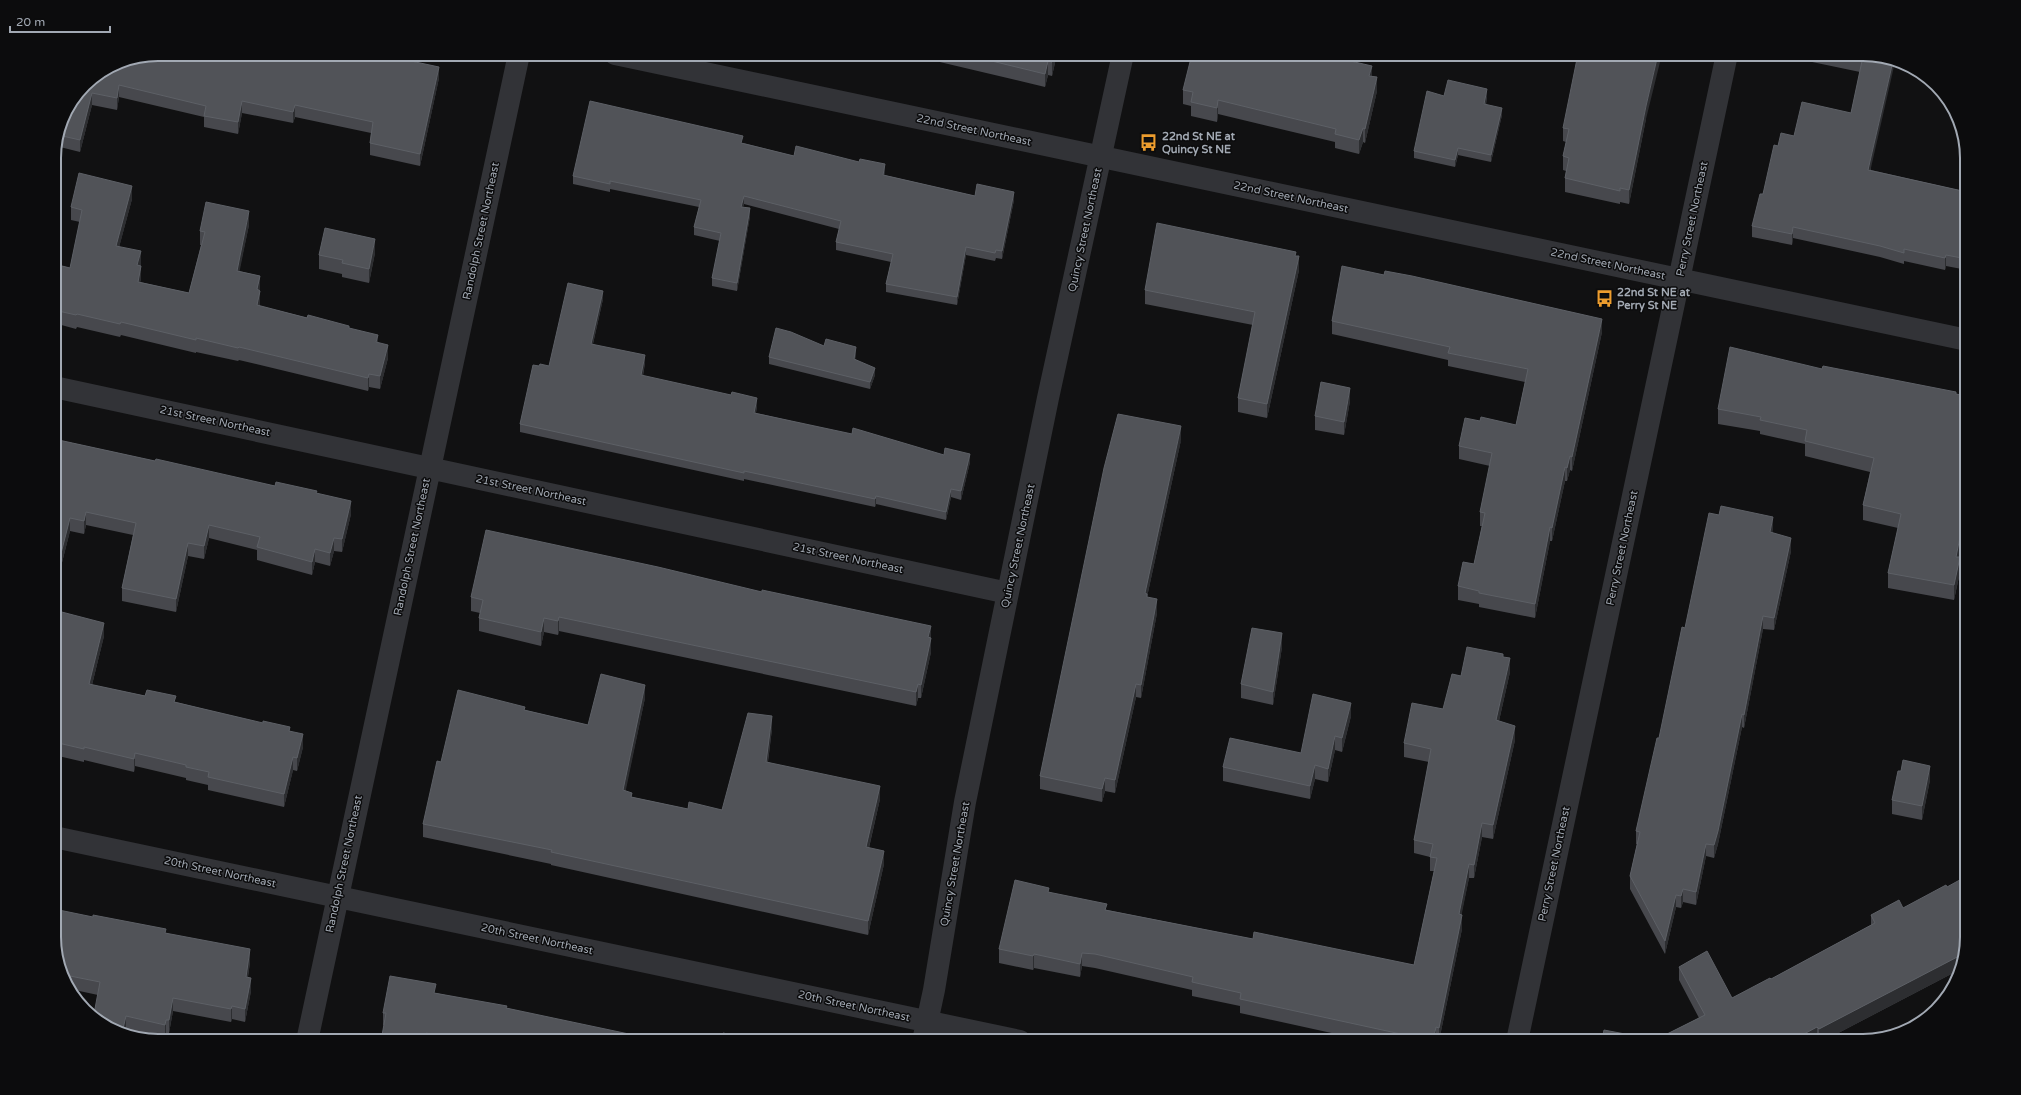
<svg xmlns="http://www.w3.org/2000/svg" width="2021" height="1095" font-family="'Varela Round',sans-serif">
<rect width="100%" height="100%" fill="#111112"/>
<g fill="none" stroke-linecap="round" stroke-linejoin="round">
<path stroke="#323337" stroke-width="22" d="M615 54 1967 340
M54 387 1008 593
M54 837 1020 1041
M307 1041 519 54
M923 1041 934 990 965 802 1048 398 1123 54
M1517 1041 1727 54"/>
</g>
<path fill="#47484d" d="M891 54H1057L1052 76 1048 75 1045 87 927 59 926 62Z
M1793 54H1863L1871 170 1967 192V270L1946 266 1945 270 1904 261V264L1880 257 1793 238 1792 245 1752 237V226L1763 194 1778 146 1794 136 1851 113 1860 72 1793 58Z
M1372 76 1377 91 1365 143 1363 142 1359 154 1335 148V142L1218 114 1217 122 1191 116V106L1183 104V90Z
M439 78 420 166 370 155V143L371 133 295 117 293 123 242 113 238 134 204 127V117L119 97 117 110 92 105 80 152 56 146 62 118 85 84Z
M1444 96H1487L1486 105 1502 115 1491 162 1458 155 1455 167 1414 158V151Z
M1646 119 1629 204 1620 202V204L1565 192V178L1566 171 1563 170V156L1566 142 1563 141V128Z
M743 143 794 156 885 172 884 175 975 196 1014 200 1002 259 996 258 995 261 966 255 957 305 886 292V284L891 262 836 250V242L839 229 744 204 743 207 750 216 737 291 712 286V278L720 241 694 235V227L699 207 610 189V192L573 184V176Z
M132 199 119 247 141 266V279L140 282 189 293 201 245H200V231L249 225 239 271 260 276V306L349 328 378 343 388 358 380 389 369 387 368 391 239 360 238 361 196 352V353L121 335 120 337 77 327 76 329 54 323V264L70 268 80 222 71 220V207Z
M375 253 369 283 342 277V274L319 269V255Z
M1296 256 1299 270 1267 418 1238 412V398L1253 325 1145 304V290Z
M603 299 593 344 645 363 643 376 757 406 756 413 970 462 961 500 951 497 946 520 876 504 875 507 744 479V481L520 432V424L539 366H549Z
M1332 321 1602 332 1572 471 1570 470 1567 481H1565L1552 541H1550L1535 618 1479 607V604L1458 600V586L1474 564 1482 526H1480V512L1490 466 1459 459V446L1516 425 1525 382 1448 366V360L1332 334Z
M824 346 856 354 855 359 875 375 870 389 769 364V357Z
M1822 369 1967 396V516L1959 557 1960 572 1954 600 1888 588V573L1898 528 1863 520V505L1870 472 1805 456V444L1760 434V431L1718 424V409Z
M1350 401 1344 435 1315 430V416Z
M54 439 155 461 275 486 317 494 351 514 342 552 334 551 330 566 315 562 312 575 257 560V550L209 538 204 559 188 556 176 612 122 601V588L133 535 86 525 84 534 70 531 54 594Z
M1181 440 1147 597 1157 613 1141 698 1136 697 1115 793 1105 791 1102 802 1040 789V776Z
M1773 530 1772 532 1791 551 1774 630 1763 629 1744 728 1742 727 1718 844 1714 858 1706 856 1696 905 1683 902 1681 908 1676 907 1665 954 1630 889V876L1637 844H1636V831L1659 738Z
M471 597 931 638V652L921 698H918L916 706 559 631 558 635 544 632 541 646 479 631V618L480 613 471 611Z
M54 610 104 636 92 685 176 702 290 731 303 747 297 771 293 770 284 807 208 790V785L186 780V778L135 766 134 772 84 760V762L54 755Z
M1282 647 1273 705 1241 698V684Z
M1503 657 1510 672 1499 721 1515 740 1493 839 1482 837 1474 878H1469L1461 915 1462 929 1439 1041H1368L1240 1013V1006L1192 996V990L1095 968 1082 966 1080 977 1034 968 1033 970 999 963V949L1049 892 1107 910 1253 939 1414 965 1434 871H1430V857L1414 853V840L1429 762 1404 757V743L1443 709 1461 676Z
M645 698 625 791 632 797 688 809 722 810 772 729 768 762 880 799 869 848 884 864 868 935 551 865V864L423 837V824L525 710 588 725Z
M1351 716 1342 752 1335 750 1328 782 1315 779 1310 799 1223 781V767L1301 753Z
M1930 780 1922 820 1892 814V800Z
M1903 908 1967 937 1959 970 1823 1041H1818L1817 1040 1816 1041H1653L1699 1018 1679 980V967L1732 998 1771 979 1871 925V915Z
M166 933 250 962 248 977 251 991 245 1022 232 1019 231 1022 173 1011 169 1033H166L165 1037 126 1029 125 1033 112 1030 98 995 70 989 54 944Z
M436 993 507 1008 643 1041H381L384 1025H383V1013Z"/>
<path fill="#2d2e31" d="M1054 54H1057L1052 76V62Z
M1658 54H1662L1646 119 1629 204V190L1646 106Z
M1048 61V75L1045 87V74Z
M1893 61 1895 62 1868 181V170Z
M1372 66V80L1369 76Z
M439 67V78L420 166V154Z
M1377 77V91L1365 143V129Z
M119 85V97L117 110V98Z
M1487 89V96L1484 111V104Z
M92 93V105L80 152V140Z
M1218 100V114L1217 122V108Z
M242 101V113L238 134V122Z
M295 105V117L293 123V112Z
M1502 108V115L1491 162V155Z
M1363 128V142L1359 154V140Z
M1458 148V155L1455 167V160Z
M885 164V172L883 183V175Z
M132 186V199L116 259V246Z
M1014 192V200L1002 259V251Z
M744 196V204L741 214V207Z
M750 208V216L737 291V283Z
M249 211V225L237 284V271Z
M1793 227V238L1792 245V234Z
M375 239V253L369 283V269Z
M966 247V255L957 305V297Z
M141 251V265L137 278V265Z
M1946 255V266L1945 270V258Z
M1299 256V270L1267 418V404Z
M141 266V279L138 295V282Z
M260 276V290L257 303V289Z
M260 291V304L257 319V305Z
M603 291V299L591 352V344Z
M1602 319V332L1572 471V457Z
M378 335V348L376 342Z
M388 345V358L380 389V376Z
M856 347V354L854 366V359Z
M645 355V363L641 384V375Z
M875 368V375L870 389V382Z
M369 374V387L368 391V378Z
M1350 388V401L1344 435V422Z
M757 398V406L754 421V413Z
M1181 426V440L1147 597V607L1145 593Z
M970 454V462L961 500V491Z
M1570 456V470L1567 481V468Z
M1565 467V481L1552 541V528Z
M951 489V497L946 520V512Z
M876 496V504L875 507V499Z
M351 501V514L342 552V539Z
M1967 502V516L1956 571V557Z
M86 512V525L84 534V521Z
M1773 517V530L1770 544V532Z
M70 518V531L54 594V581Z
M209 525V538L204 559V546Z
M1550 527V541L1535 618V604Z
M334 538V551L330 566V553Z
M1791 538V551L1774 630V618Z
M188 543V556L176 612V599Z
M315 549V562L312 575V562Z
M1960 557V572L1954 600V585Z
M1157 599V613L1141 698V685Z
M1763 616V629L1744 728V715Z
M559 617V631L558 635V621Z
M544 618V632L541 646V632Z
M104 623V636L89 697V684Z
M931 626V652L921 698V685L928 637Z
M1282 633V647L1273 705V692Z
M1510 658V672L1496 734V720Z
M918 684V698L916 706V692Z
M1136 684V697L1115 793V780Z
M645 685V698L623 804V790Z
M1351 703V716L1342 752V738Z
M1742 714V727L1718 844 1714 858V845Z
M772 716V729L766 775V762Z
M1515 726V740L1493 839V825Z
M303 734V747L297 771V758Z
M1335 736V750L1328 782V769Z
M135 753V766L134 772V759Z
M293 757V770L284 807V794Z
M1315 765V779L1310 799V786Z
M1930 766V780L1922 820V806Z
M1105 778V791L1102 802V789Z
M880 786V799L866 860V847Z
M1482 823V837L1474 878V865Z
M1706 844V856L1696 905V892Z
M884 851V864L868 935V921Z
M1469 864V878L1459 928V914Z
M1683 889V902L1681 908V896Z
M1676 895V907L1665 954V941Z
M1462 915V929L1439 1041V1028Z
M250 949V962L246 990V977Z
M1082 953V966L1080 977V964Z
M1034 954V968L1033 970V956Z
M1963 954 1959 970 1823 1041H1819V1029Z
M251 978V991L245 1022V1009Z
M173 998V1011L169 1033V1020Z
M232 1006V1019L231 1022V1009Z
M126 1016V1029L125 1033H122Z
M166 1020V1033L165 1037V1025Z
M1436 1027V1041H1433Z
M1817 1027V1040L1816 1041H1791Z"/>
<path fill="#515358" stroke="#5d6066" d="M158 54H378L439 67 420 154 370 143 373 122 295 105 293 112 242 101 238 122 204 116 206 106 119 85 117 98 92 93 80 140 58 135 62 118 85 84 119 62Z
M963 54H1054L1052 62 1048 61 1045 74Z
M1192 54H1320L1372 66 1369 76 1377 77 1365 129 1363 128 1359 140 1335 134 1336 129 1218 100 1217 108 1191 102 1193 92 1183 90Z
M1578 54H1658L1646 106 1629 190 1620 188V191L1565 178 1569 158 1563 156 1569 129 1563 128Z
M1828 54H1863L1893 61 1868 170 1967 192V259L1946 255 1945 258 1904 249V253L1880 246 1793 227 1792 234 1752 226 1760 194H1763L1774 145 1778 146 1781 133 1794 136 1802 102 1851 113 1862 61Z
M1448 80 1487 89 1484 104 1502 108 1491 155 1458 148 1455 160 1414 151 1427 91 1444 96Z
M590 101 743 136 741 143 794 156 796 146 859 162 860 159 885 164 883 175 975 196 977 184 1014 192 1002 251 996 250 995 253 966 247 957 297 886 284 893 254 836 242 841 221 744 196 741 207 750 208 737 283 712 278 721 233 694 227 701 200 610 181V184L573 176Z
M79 173 132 186 116 246 141 251 137 265 141 266 138 282 189 293 205 232 200 231 206 202 249 211 237 271 260 276 257 289 260 291 257 305 307 318 308 315 349 326V328L378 335 376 342 388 345 380 376 369 374 368 378 239 347 238 348 196 338V340L121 322 120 324 77 314 76 315 54 310V264L70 268 82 210 71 207Z
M1157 223 1296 252 1295 256H1299L1267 404 1238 398 1255 312 1145 290Z
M325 228 375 239 369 269 342 263 343 260 319 255Z
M1342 266 1384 275 1385 271 1412 276 1602 319 1572 457 1570 456 1567 468 1565 467 1552 528 1550 527 1535 604 1479 593V591L1458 586 1463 562 1474 564 1485 513 1480 512 1492 453 1459 446 1465 418 1480 421 1481 417 1516 425 1528 369 1448 353 1450 347 1332 321Z
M568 283 603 291 591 344 645 355 641 375 731 395 732 392 757 398 754 413 852 434 853 428 944 455 945 448 970 454 961 491 951 489 946 512 876 496 875 499 744 471V473L520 424 533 365 539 366 540 364 549 366Z
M776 328 791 332 824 346 826 339 856 347 854 359 875 368 870 382 769 357Z
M1730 347 1822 369 1823 366 1956 392V394L1967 396V502L1956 557H1960L1954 585 1888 573 1901 514 1863 505 1874 458 1805 441 1807 430 1760 420 1761 417 1718 409Z
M1321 382 1350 388 1344 422 1315 416Z
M1118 414 1181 426 1145 593 1147 594V597L1157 599 1141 685 1136 684 1115 780 1105 778 1102 789 1040 776 1104 468Z
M54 439 155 461 156 459 275 486 276 482 317 491 316 493 351 501 342 539 334 538 330 553 315 549 312 562 257 547 260 537 209 525 204 546 188 543 176 599 122 588 136 523 86 512 84 521 70 518 54 581Z
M1721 506 1773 517 1770 532 1791 538 1774 618 1763 616 1744 715 1742 714 1718 831 1714 845 1706 844 1696 892 1683 889 1681 896 1676 895 1665 941 1630 876 1640 832 1636 831 1645 791 1657 738H1659L1682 627 1685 628 1709 513 1719 515Z
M486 530 658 567 762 592V590L931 626 928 637 931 638 921 685 918 684 916 692 559 617 558 621 544 618 541 632 479 618 483 600 471 597Z
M54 610 104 623 89 684 145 696 147 690 176 696 174 702 263 723V721L290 727 289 731 303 734 297 758 293 757 284 794 208 777 209 772 186 767V765L135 753 134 759 84 747V749L54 742Z
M1252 628 1282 633 1273 692 1241 684Z
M1467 647 1503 654V657L1510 658 1496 720 1515 726 1493 825 1482 823 1474 865 1469 864 1459 914 1462 915 1439 1028 1436 1027 1433 1041 1240 999 1241 993 1192 982 1193 977 1095 954 1082 953 1080 964 1034 954 1033 956 999 949 1015 880 1049 888 1048 892 1107 904 1105 910 1253 939 1254 932 1414 965 1437 858 1430 857 1433 844 1414 840 1431 749 1404 743 1412 703 1443 709 1452 674 1461 676Z
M601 674 645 685 623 790 632 793 631 797 688 809 689 802 722 810 748 713 772 716 766 762 880 786 866 847 884 851 868 921 551 852 552 850 423 824 437 761 441 762 458 690 525 707 524 710 588 725Z
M1313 694 1351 703 1342 738 1335 736 1328 769 1315 765 1310 786 1223 767 1230 738 1301 753Z
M1903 760 1930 766 1922 806 1892 800 1898 771H1901Z
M1967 876V937L1963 954 1819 1029 1817 1027 1791 1041H1653L1705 1015 1679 967 1707 951 1732 998 1770 978 1771 979 1875 923 1871 915 1899 900 1903 908 1946 885 1947 887Z
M54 909 93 917V915L166 929 165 933 250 949 246 977 251 978 245 1009 232 1006 231 1009 173 998 169 1020H166L165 1025 126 1016 122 1033 112 1030 94 1014 100 982 65 975 54 944Z
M390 976 436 984 434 993 507 1006 506 1008 643 1037 642 1041H643H469L426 1033 425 1041H381L386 1013H383Z
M1604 1030 1646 1038V1041H1583L1584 1037 1598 1040V1038L1602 1039Z
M723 1033 756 1040V1041H722Z"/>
<defs>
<symbol id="bus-bare" viewBox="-9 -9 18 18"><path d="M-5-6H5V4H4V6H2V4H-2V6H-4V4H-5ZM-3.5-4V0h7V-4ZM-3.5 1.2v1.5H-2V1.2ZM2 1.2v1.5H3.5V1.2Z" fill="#ed9d2e" stroke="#0c0c0d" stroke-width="2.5" paint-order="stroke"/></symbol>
</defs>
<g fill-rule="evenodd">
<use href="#bus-bare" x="1136" y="130" width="25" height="25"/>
<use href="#bus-bare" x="1592" y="286" width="25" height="25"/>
</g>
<g text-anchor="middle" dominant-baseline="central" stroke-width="3" stroke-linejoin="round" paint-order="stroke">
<g font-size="11" fill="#a2a9b3" stroke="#0c0c0d">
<text transform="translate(974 130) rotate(12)">22nd Street Northeast</text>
<text transform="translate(1291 197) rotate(12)">22nd Street Northeast</text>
<text transform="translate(1692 219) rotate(-78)">Perry Street Northeast</text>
<text transform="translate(1085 230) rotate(-78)">Quincy Street Northeast</text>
<text transform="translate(481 231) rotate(-78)">Randolph Street Northeast</text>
<text transform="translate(1608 264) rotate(12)">22nd Street Northeast</text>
<text transform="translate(215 421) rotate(12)">21st Street Northeast</text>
<text transform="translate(531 490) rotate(12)">21st Street Northeast</text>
<text transform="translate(1018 546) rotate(-78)">Quincy Street Northeast</text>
<text transform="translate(412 547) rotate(-78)">Randolph Street Northeast</text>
<text transform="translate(1622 548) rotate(-78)">Perry Street Northeast</text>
<text transform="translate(848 558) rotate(12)">21st Street Northeast</text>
<text transform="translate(344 864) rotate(-78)">Randolph Street Northeast</text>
<text transform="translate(955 864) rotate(-80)">Quincy Street Northeast</text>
<text transform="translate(1554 864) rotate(-78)">Perry Street Northeast</text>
<text transform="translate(220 872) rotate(12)">20th Street Northeast</text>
<text transform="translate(537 939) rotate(12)">20th Street Northeast</text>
<text transform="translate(854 1006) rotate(12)">20th Street Northeast</text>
</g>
<g font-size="11" font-weight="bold" fill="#a2a9b3" stroke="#0c0c0d" text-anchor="start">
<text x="1162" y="136">22nd St NE at<tspan x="1162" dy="13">Quincy St NE</tspan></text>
<text x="1617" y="292">22nd St NE at<tspan x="1617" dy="13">Perry St NE</tspan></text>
</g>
</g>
<path d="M0 0H2021V1095H0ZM158 61H1863A97 97 0 0 1 1960 158V937A97 97 0 0 1 1863 1034H158A97 97 0 0 1 61 937V158A97 97 0 0 1 158 61Z" fill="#0c0c0d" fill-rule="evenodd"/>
<path fill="none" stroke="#a2a9b3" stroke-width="2" d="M158 61H1863A97 97 0 0 1 1960 158V937A97 97 0 0 1 1863 1034H158A97 97 0 0 1 61 937V158A97 97 0 0 1 158 61Z"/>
<path d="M10 26v6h100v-6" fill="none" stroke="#a2a9b3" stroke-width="2"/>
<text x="16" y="26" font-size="12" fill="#a2a9b3" stroke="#0c0c0d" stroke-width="3" paint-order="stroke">20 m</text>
</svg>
